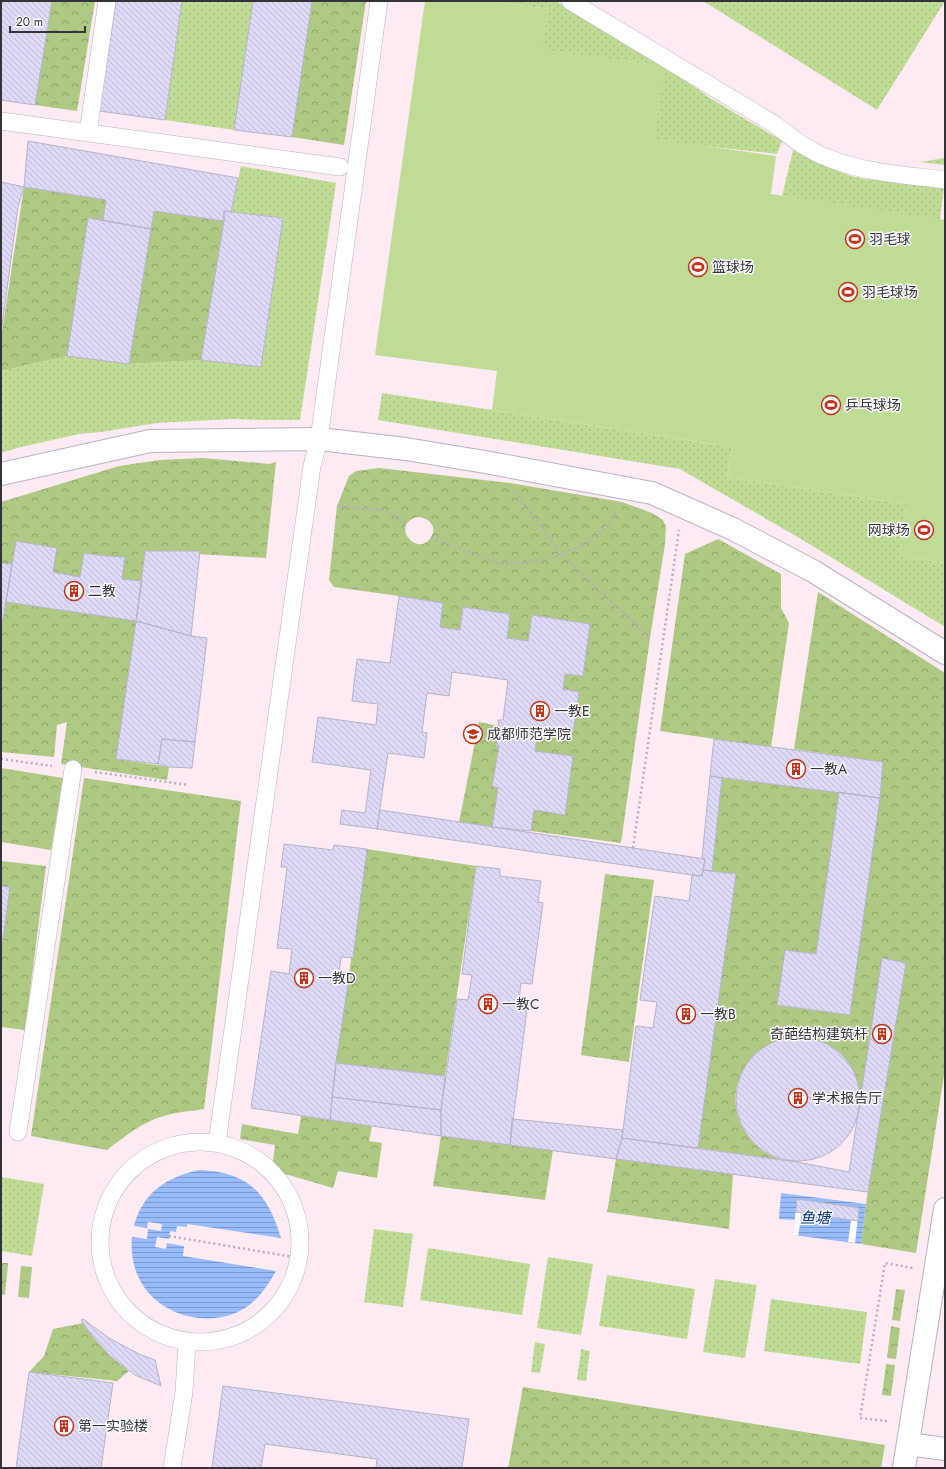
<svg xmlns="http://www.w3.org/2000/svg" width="946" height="1469" font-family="Jost,'Noto Sans SC',sans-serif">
<defs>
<pattern id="grass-dots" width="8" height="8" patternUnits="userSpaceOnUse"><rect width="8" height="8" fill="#bfdc96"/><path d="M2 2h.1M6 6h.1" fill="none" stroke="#a5bd82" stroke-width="1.8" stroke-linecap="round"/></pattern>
<pattern id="forest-crowns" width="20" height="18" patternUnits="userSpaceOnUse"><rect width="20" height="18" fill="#adc983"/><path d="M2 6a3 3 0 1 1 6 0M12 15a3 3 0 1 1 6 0" fill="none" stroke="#8ea46c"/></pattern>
<pattern id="water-rules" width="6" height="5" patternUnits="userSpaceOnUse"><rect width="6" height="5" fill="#96bcfb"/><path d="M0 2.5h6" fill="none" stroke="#7b99cc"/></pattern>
<pattern id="building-back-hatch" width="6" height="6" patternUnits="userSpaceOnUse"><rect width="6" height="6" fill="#ddd9f6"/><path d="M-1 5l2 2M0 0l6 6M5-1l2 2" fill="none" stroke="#bebbd4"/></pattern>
</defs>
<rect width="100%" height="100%" fill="#fafafd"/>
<path fill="#feeaf3" d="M1 1H945V1468H1Z"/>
<path fill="url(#grass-dots)" d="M182 1H253L234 130 165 120Z
M489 1H556L665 66 710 98 782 141 777 154 669 142 654 140 664 66 542 50 548 9Z
M703 1H945L877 110Z
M793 150 812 160 848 175 864 179 944 186 940 220 782 196Z
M945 158V165L920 162Z
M241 166 336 183 300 420H261L233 419 157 423 101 432 79 434 21 447 1 453V371L67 356 129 364 201 360 260 367 283 218 231 212Z
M382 393 732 447 727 477 907 504 900 556 945 563V627L801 539 680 469 378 420Z
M1 1177 44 1184 32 1256 1 1251Z
M374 1229 413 1234 403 1307 364 1302Z
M428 1248 530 1264 522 1315 420 1300Z
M548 1257 593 1264 581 1335 537 1328Z
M607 1275 695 1289 687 1339 599 1326Z
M715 1279 757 1285 745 1358 703 1352Z
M771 1299 867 1312 860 1364 764 1351Z
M535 1342 545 1344 540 1373 531 1372Z
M581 1349 590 1351 586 1381 577 1380Z"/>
<path fill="url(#forest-crowns)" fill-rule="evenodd" d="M52 1H95L77 111 35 105Z
M312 1H366L344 145 292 137Z
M24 187 106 200 103 220 88 218 67 356 1 371V339Z
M154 211 224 221 201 360 129 364Z
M203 458 270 464 276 462 266 558 146 551 142 581 122 579 105 556 84 553 80 577 53 572 56 548 17 542 12 564 1 563V502L119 466 160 460Z
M379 468 510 483 622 502 652 513 663 520 666 527 665 544 650 638 621 843 531 831 534 810 565 814 573 757 535 751 538 729 573 733 579 692 563 689 565 674 583 676 590 624 532 615 528 641 507 638 510 614 463 607 460 630 440 627 399 596 334 587 329 580 337 506 349 476 356 471ZM417 517C428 517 438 526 431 537 418 559 389 525 417 517Z
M718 539 781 574V608L789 623 771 747 660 731 685 554Z
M818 592 945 673V1069L916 1253 861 1244 866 1204 905 963 882 958 860 1105C860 1082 853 1061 833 1048 780 1013 713 1072 743 1128 749 1138 757 1148 768 1154 772 1156 777 1158 782 1160L698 1148 736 874 712 871 722 778 839 792 816 954 785 950 777 1005 850 1015 882 762 794 749Z
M6 602 136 621 116 759 169 767 167 780 61 764 67 722 57 725 54 757 1 752V632Z
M479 722 499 726 496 746H499L492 786 498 788 492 827 459 822Z
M1 768 63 778 51 850 1 842Z
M84 778 241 801 204 1109C191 1111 176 1112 164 1116 142 1122 125 1136 107 1150L31 1136Z
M367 849 476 866 445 1076 336 1063Z
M1 861 46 866 25 1030 1 1027V953L9 887 1 886Z
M605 874 654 880 629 1062 581 1055Z
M301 1116 372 1126 369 1141 382 1143 377 1178 338 1171 333 1188 272 1170 275 1145 240 1139 242 1124 298 1134Z
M441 1136 553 1150 545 1200 433 1186Z
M616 1159 733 1174 729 1229 607 1212Z
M1 1263H8L5 1295 1 1294Z
M21 1266 32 1267 29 1298 18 1297Z
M896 1289 905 1290 900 1321 892 1320Z
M83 1323C96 1343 110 1357 129 1371L117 1381 29 1372 44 1356 53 1329Z
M891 1326 900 1328 896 1359 887 1358Z
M886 1364 895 1365 891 1396 882 1395Z
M523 1387 885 1445 881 1468H508Z"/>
<path fill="#bfdc96" d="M425 1H489L548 9 543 50 665 66 655 139 776 156 771 194 945 220V563L900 556 907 504 727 477 732 447 492 410 497 371 375 355Z"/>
<path fill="url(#water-rules)" d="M199 1170C248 1172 267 1192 281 1238L187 1224V1227L177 1226 176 1232 170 1231 169 1239 157 1237 155 1247 166 1249 167 1243 184 1246 183 1256 276 1271C268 1285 259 1299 245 1308 206 1332 148 1313 135 1268 132 1258 131 1248 132 1237L147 1239 148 1229 161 1231 162 1224 148 1222 147 1228 134 1226C143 1192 167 1177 199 1170Z
M781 1193 866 1204 861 1244 793 1235 795 1220 779 1219Z"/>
<path fill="#fafafd" d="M797 1199 859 1208 855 1243 848 1242 851 1220 802 1213 798 1236 793 1235Z"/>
<path fill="url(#building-back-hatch)" stroke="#b7b4c6" d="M1 1H52L35 105 1 100Z
M116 1H182L165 120 99 111Z
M253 1H312L292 137 234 130Z
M28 141 238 178 231 212 224 211V221L154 211 151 229 103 220 106 200 24 187Z
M1 182 24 187 18 207 1 334Z
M224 211 283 218 261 367 201 360 224 221Z
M88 218 151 229 129 364 67 356Z
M16 541 57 548 53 572 80 577 84 553 105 556 125 557 122 579 142 581 136 621 6 602Z
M145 551H200L191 636 136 621Z
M1 563 12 564 1 632Z
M399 596 443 603 440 627 460 630 463 607 510 614 507 638 528 641 532 615 590 624 583 676 565 674 563 689 579 692 573 733 538 729 535 751 573 756 565 815 534 810 531 831 492 827 498 788 492 786 499 746H496L499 726 498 720H503L508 680 452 672 449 696 427 693 422 732 427 733 424 758 388 753 377 829 340 824 342 810 365 813 371 770 312 762 318 717 376 725 378 704 352 701 357 659 390 663Z
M136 621 191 636 207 638 195 742 162 739 158 764 116 759Z
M162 739 195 742 192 768 169 767 158 764Z
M714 739 883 762 880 798 710 776Z
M710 776 722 778 712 871 703 870 705 859 702 858Z
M839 792 880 798 850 1015 777 1005 785 950 816 954Z
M380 810 633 848 705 859 702 876 692 875 377 829Z
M284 844 333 850 334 845 367 849 353 958 341 957 338 983 348 984 336 1063 330 1120 251 1108 271 971 289 974 292 949 277 948 287 867H281Z
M476 866 500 869V876L541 881 538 902 543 903 532 984 521 983 518 1008 527 1009 510 1145 441 1136V1110L457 999 468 1000 472 975 462 974Z
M703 870 736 874 698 1148 622 1138 636 1026 653 1028 657 1002 640 1000 655 896 689 901 692 875 702 876Z
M1 886 10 887 1 953Z
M882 958 906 963 868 1192 616 1159 622 1138 797 1162 849 1172Z
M736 1099a62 62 0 1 1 124 0a62 62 0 1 1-124 0Z
M336 1063 445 1076 441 1110 332 1097Z
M332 1097 441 1110V1136L330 1120Z
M512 1119 623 1130 622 1138 616 1159 510 1145Z
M797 1199 859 1208 858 1221 796 1212Z
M83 1319 109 1338 139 1354 155 1360 161 1386 135 1375 110 1356 92 1336 81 1320Z
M29 1372 113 1383 101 1468H16Z
M223 1386 469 1419 462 1468H376L377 1459 265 1444 261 1468H212Z"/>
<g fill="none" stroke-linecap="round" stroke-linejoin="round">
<defs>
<path id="pedestrian" d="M570 1 774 124C791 137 808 151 828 158 865 173 906 175 945 180
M1 121 340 167
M88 133 107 1
M18 1132 73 769
M100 1242a100 100 0 1 1 200 0a100 100 0 1 1-200 0Z
M217 1143 312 466 319 439 379 1
M172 1468 184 1392 187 1343"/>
<path id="minor" d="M908 1444 945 1449"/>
<path id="tertiary" d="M1 474 150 441 319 439 406 449 485 462 652 493 733 529 813 571 945 653
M904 1468 945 1209"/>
</defs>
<use href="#pedestrian" stroke="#b5b3c4" stroke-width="18"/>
<use href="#minor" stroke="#b5b3c4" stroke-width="24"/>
<use href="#tertiary" stroke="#b5b3c4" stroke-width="24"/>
<path stroke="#b2b1b6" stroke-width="2.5" stroke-dasharray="2 3" stroke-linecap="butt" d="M516 492 561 554 650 638
M337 506 384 510 407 524
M431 538 501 564 547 560 588 543 609 525 617 511
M1 759 52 766
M95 772 189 785
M633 848 679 530
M169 1236 299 1258
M887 1421 860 1418 885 1263 913 1268"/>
<use href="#pedestrian" stroke="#fff" stroke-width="17"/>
<use href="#minor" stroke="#fff" stroke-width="22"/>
<use href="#tertiary" stroke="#fff" stroke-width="22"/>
</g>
<defs>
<symbol id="stadium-ring" viewBox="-11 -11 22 22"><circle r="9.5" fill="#fafafd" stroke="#bf3419" stroke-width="1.5"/><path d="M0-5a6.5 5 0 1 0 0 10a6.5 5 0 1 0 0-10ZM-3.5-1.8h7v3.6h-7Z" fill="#bf3419"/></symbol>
<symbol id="building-ring" viewBox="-11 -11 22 22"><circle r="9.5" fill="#fafafd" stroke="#bf3419" stroke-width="1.5"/><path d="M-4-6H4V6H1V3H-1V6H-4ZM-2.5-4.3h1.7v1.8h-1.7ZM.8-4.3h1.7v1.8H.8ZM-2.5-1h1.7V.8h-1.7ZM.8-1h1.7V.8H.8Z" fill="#bf3419"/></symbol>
<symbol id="university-ring" viewBox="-11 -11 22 22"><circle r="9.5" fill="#fafafd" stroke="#bf3419" stroke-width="1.5"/><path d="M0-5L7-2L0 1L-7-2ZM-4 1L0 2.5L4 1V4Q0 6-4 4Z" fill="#bf3419"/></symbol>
</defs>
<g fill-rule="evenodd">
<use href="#stadium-ring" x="844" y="228" width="22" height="22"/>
<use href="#stadium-ring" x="687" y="256" width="22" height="22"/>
<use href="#stadium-ring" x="837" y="281" width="22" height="22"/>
<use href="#stadium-ring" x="820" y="394" width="22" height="22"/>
<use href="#stadium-ring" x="913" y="519" width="22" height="22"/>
<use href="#building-ring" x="63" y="580" width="22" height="22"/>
<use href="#building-ring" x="529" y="700" width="22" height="22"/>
<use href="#university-ring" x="462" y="723" width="22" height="22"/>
<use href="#building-ring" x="785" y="758" width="22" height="22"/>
<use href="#building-ring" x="293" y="967" width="22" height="22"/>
<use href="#building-ring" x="477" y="993" width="22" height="22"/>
<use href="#building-ring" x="675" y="1003" width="22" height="22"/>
<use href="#building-ring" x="871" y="1023" width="22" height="22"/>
<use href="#building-ring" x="787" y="1087" width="22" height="22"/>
<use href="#building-ring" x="53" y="1415" width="22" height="22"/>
</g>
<g text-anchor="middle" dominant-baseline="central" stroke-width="3" stroke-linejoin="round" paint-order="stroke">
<g font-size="14" fill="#34333a" stroke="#fafafd" text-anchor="start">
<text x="869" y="239">羽毛球</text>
<text x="712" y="267">篮球场</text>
<text x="862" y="292">羽毛球场</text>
<text x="845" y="405">乒乓球场</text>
<text x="910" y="530" text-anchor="end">网球场</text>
<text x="88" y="591">二教</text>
<text x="554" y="711">一教E</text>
<text x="487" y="734">成都师范学院</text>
<text x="810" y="769">一教A</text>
<text x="318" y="978">一教D</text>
<text x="502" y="1004">一教C</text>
<text x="700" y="1014">一教B</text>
<text x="868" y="1034" text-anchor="end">奇葩结构建筑杆</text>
<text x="812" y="1098">学术报告厅</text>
<text x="78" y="1426">第一实验楼</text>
</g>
<g font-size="15" font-style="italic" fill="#09347b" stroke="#fafafd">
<text x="815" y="1218">鱼塘</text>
</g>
</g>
<rect width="946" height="1469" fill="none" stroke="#34333a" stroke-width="4"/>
<path d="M10 26v6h75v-6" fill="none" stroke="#34333a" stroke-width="2"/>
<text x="16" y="26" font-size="12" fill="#34333a" stroke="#fafafd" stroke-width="3" paint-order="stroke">20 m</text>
</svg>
